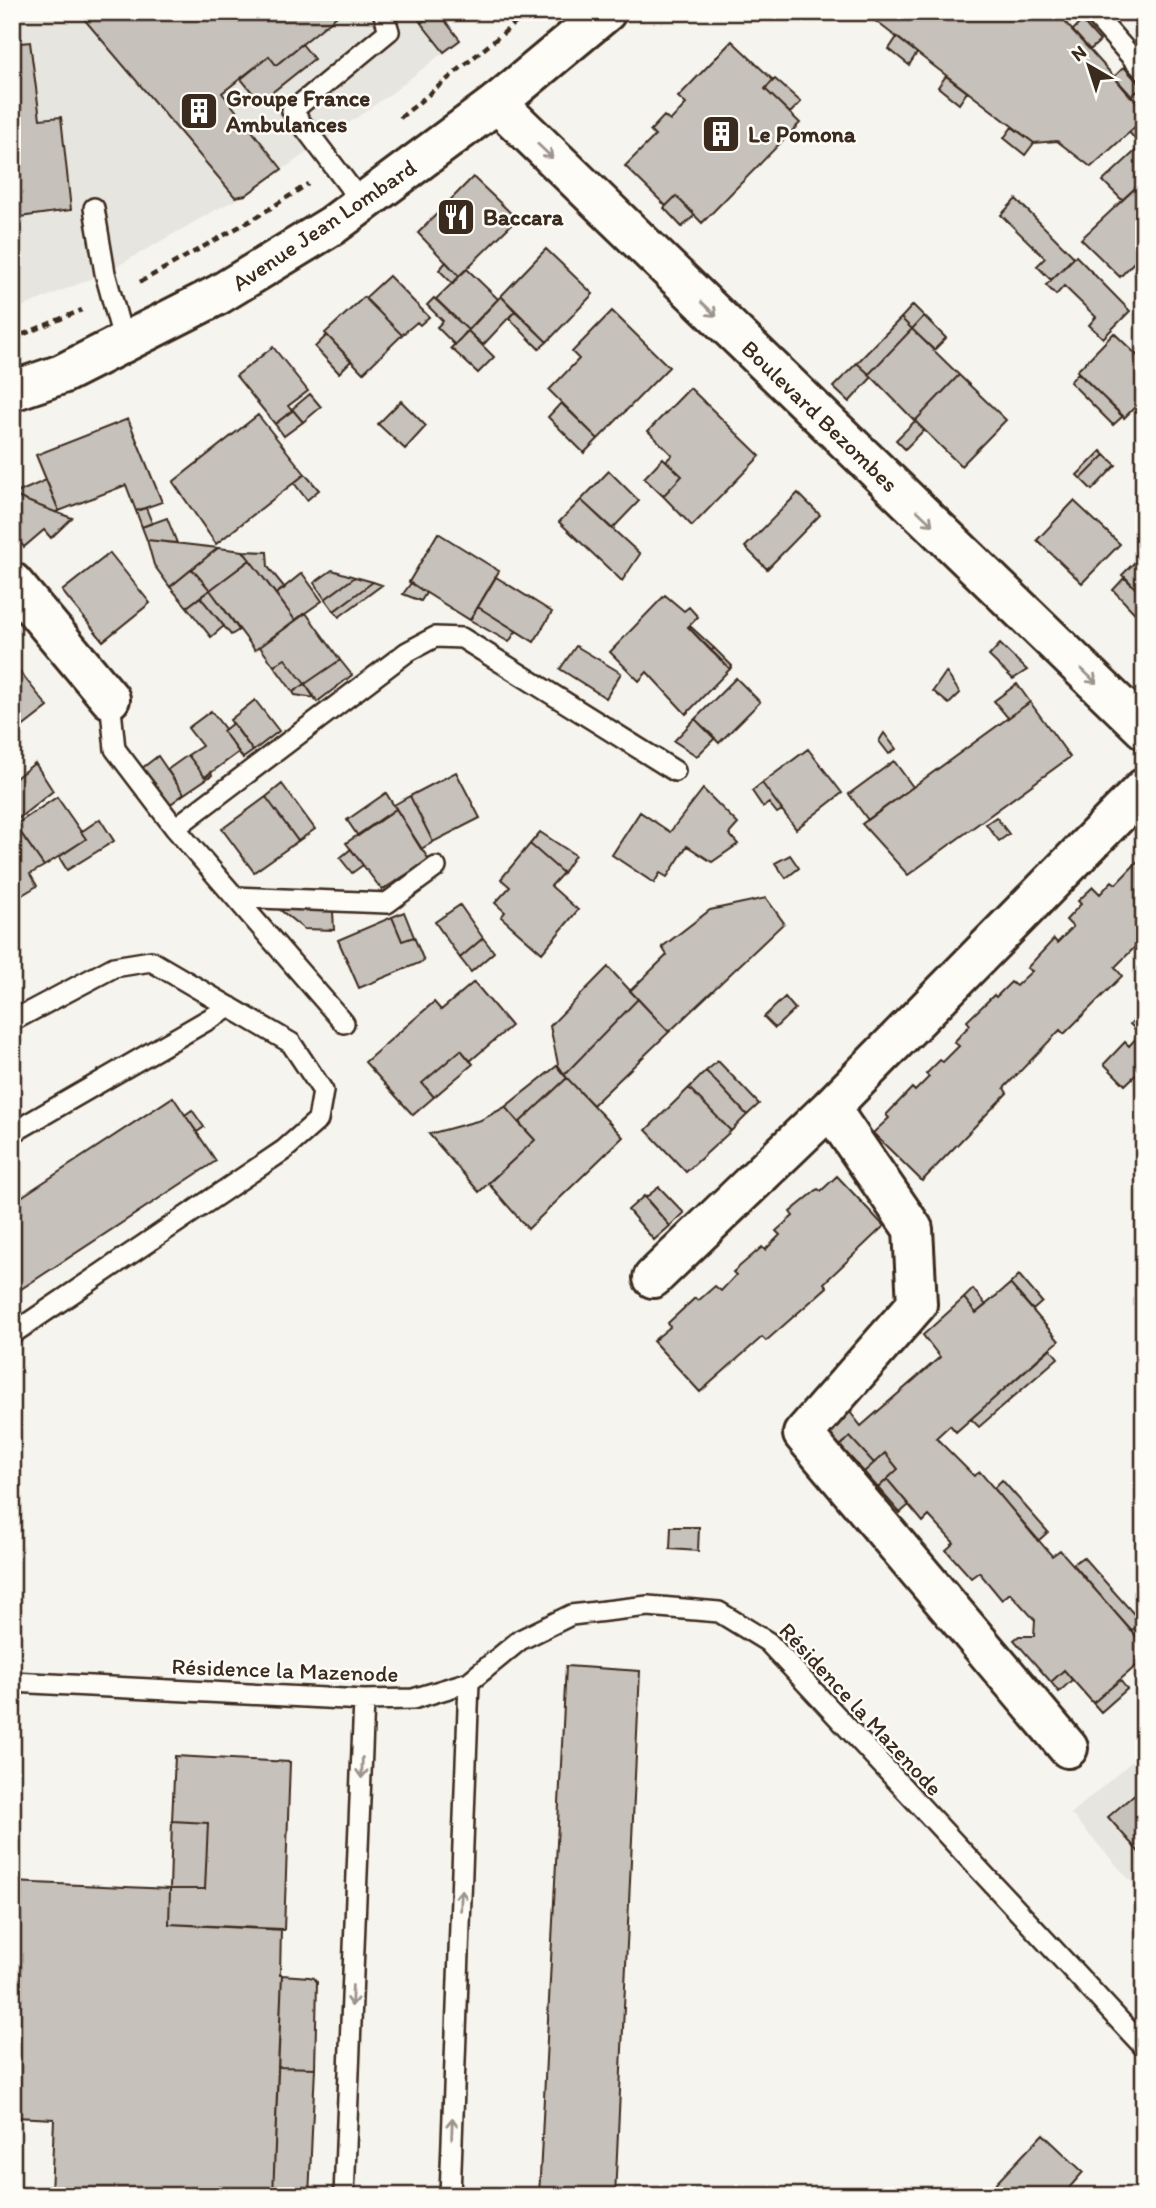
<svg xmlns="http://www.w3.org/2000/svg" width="1156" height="2208" font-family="Itim,sans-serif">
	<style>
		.built { fill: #e7e5df }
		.building { fill: #c7c1bb; stroke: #3b2a1e; stroke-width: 2 }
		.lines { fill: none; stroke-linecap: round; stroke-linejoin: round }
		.lane-casing { stroke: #3b2a1e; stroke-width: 24 }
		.street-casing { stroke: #3b2a1e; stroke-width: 44 }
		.secondary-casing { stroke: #3b2a1e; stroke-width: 44 }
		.path { stroke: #3b2a1e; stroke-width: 4.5; stroke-dasharray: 7 5; stroke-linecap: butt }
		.lane { stroke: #fdfcf7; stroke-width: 19 }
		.street { stroke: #fdfcf7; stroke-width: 38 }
		.secondary { stroke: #fdfcf7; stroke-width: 38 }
		.oneway { stroke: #9c938a }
		.labels { text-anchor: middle; stroke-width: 5; stroke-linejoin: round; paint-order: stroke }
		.poi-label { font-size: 23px; font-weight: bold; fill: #3b2a1e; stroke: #fdfcf7; text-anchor: start }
		.street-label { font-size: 23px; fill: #3b2a1e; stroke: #fdfcf7 }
	</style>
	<rect width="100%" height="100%" fill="#f5f4ee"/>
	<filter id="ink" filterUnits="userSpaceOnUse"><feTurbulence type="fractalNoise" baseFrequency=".0143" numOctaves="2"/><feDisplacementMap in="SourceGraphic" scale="14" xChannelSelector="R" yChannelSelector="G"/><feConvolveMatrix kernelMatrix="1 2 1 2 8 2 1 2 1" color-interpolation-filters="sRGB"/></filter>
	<g filter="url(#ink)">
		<path class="built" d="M 12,12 L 412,12 L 444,52 L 389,95 L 246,195 L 217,209 L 105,273 L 12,311 Z
			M 1144,1751 L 1144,1896 L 1071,1814 Z"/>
		<path class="building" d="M 78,12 L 342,12 L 276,65 L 269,56 L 222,93 L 282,169 L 246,195 L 235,197 Z
			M 423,12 L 434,12 L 421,23 L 417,17 Z
			M 434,12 L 438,12 L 460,40 L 444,52 L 421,23 Z
			M 889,12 L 1056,12 L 1144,110 L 1144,119 L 1091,167 L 1057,141 L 1034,143 L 874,20 Z
			M 1082,21 L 1100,41 L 1090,50 L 1072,31 Z
			M 897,37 L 917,53 L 909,65 L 889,49 Z
			M 732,41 L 773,80 L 765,89 L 800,123 L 702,223 L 676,196 L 666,206 L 625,166 L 655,136 L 650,131 L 664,116 L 670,121 L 686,104 L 678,97 Z
			M 30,42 L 40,119 L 61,117 L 71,210 L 12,218 L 12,44 Z
			M 302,44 L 314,59 L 260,102 L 241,79 L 269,56 L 276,65 Z
			M 1124,67 L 1142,87 L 1131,97 L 1114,77 Z
			M 946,76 L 967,92 L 959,104 L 938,87 Z
			M 775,79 L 801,102 L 790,113 L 765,89 Z
			M 1144,119 L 1144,142 L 1140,145 L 1129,132 Z
			M 1012,127 L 1034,143 L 1025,155 L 1004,138 Z
			M 1144,143 L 1144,180 L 1122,200 L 1103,181 Z
			M 473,177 L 517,219 L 459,276 L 418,233 Z
			M 1144,180 L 1144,271 L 1135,261 L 1120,277 L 1081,239 Z
			M 676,196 L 695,215 L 682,227 L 664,208 Z
			M 1016,199 L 1074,257 L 1051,280 L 1037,266 L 1045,258 L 1001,215 Z
			M 546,249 L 593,294 L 547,342 L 501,296 Z
			M 1076,256 L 1130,311 L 1103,338 L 1089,325 L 1096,317 L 1064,286 L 1056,295 L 1046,285 Z
			M 446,262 L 459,276 L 453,284 L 439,270 Z
			M 467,269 L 498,299 L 468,330 L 436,299 Z
			M 389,276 L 429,317 L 420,325 L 417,322 L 402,335 L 365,298 Z
			M 501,296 L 515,311 L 483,345 L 468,331 Z
			M 364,297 L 402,335 L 363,373 L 325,333 Z
			M 434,298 L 468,330 L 455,345 L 437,327 L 443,321 L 427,305 Z
			M 913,305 L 924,316 L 912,329 L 901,318 Z
			M 515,311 L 547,342 L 539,349 L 509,318 Z
			M 612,311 L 669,367 L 598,439 L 549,390 L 579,359 L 572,352 Z
			M 924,316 L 946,338 L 934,350 L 912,329 Z
			M 901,318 L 912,329 L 869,374 L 857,363 Z
			M 912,329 L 959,375 L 915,421 L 869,374 Z
			M 468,331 L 494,357 L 478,373 L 451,348 Z
			M 1114,333 L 1144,362 L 1144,398 L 1124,418 L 1077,371 Z
			M 327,335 L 351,361 L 339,373 L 315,347 Z
			M 273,347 L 308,391 L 288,406 L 292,411 L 275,424 L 236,376 Z
			M 857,363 L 872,377 L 849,402 L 833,387 Z
			M 1078,373 L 1123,416 L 1113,425 L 1070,382 Z
			M 959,375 L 1006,420 L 961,466 L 915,421 Z
			M 690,388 L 760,456 L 692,526 L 663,496 L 682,476 L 666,461 L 672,455 L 648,431 Z
			M 310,394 L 321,407 L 303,422 L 292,409 Z
			M 401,401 L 426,426 L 405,449 L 378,424 Z
			M 561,403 L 598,439 L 584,453 L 548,417 Z
			M 293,410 L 303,422 L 284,436 L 275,424 Z
			M 258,415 L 305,474 L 216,544 L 173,482 Z
			M 128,419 L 162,502 L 136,511 L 126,485 L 59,511 L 36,455 Z
			M 915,421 L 924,430 L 905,449 L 896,440 Z
			M 1101,451 L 1105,455 L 1081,479 L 1077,475 Z
			M 1105,455 L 1116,465 L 1092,490 L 1081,479 Z
			M 663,458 L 682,476 L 663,496 L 644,478 Z
			M 609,471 L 639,501 L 612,529 L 581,500 Z
			M 305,474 L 319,490 L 307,500 L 294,483 Z
			M 46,480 L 59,511 L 55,512 L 12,495 Z
			M 798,493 L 820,515 L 767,569 L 745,547 Z
			M 12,495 L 55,512 L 72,518 L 51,538 L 44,530 L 24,547 L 12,532 Z
			M 581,500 L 640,554 L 622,581 L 559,522 Z
			M 1074,501 L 1120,544 L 1082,583 L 1037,540 Z
			M 146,508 L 152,523 L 142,527 L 136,511 Z
			M 167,518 L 177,543 L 147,540 L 142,527 Z
			M 438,533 L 499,571 L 470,620 L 409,582 Z
			M 147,540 L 183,544 L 218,548 L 170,587 L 154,565 Z
			M 218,548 L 243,551 L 250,560 L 210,590 L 192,569 Z
			M 243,551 L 267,552 L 268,567 L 285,588 L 276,594 Z
			M 110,553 L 150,603 L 103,641 L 62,591 Z
			M 1144,553 L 1144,593 L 1142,595 L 1122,575 Z
			M 250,560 L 295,620 L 255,650 L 210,590 Z
			M 192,569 L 210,590 L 187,607 L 170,587 Z
			M 332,570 L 355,577 L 325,599 L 314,583 Z
			M 302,573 L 322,601 L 295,620 L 276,594 Z
			M 355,577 L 373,582 L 334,611 L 325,599 Z
			M 496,577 L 552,612 L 534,642 L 478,607 Z
			M 1125,577 L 1142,595 L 1144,593 L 1144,623 L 1113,590 Z
			M 373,582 L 382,585 L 339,617 L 334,611 Z
			M 411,583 L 426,593 L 421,601 L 403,594 Z
			M 210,590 L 239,630 L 231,635 L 200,597 Z
			M 665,595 L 684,611 L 689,607 L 698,617 L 688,627 L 730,669 L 686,714 L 647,672 L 639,681 L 610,652 Z
			M 200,597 L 224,626 L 211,637 L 187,607 Z
			M 478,607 L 516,631 L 509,642 L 470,620 Z
			M 306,613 L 340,660 L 305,684 L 285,659 L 274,666 L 260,647 Z
			M 690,626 L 714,648 L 711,651 L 688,627 Z
			M 1000,644 L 1027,670 L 1013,679 L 989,656 Z
			M 576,646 L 621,673 L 606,698 L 560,669 Z
			M 714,648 L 732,666 L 730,669 L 711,651 Z
			M 285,659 L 305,684 L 293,692 L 274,666 Z
			M 340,660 L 352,675 L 317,702 L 305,684 Z
			M 12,662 L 48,707 L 12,735 Z
			M 946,672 L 960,693 L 949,704 L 933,691 Z
			M 736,678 L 760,702 L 719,743 L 695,719 Z
			M 305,684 L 315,698 L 295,695 L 293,692 Z
			M 1017,684 L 1030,702 L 1008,718 L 994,701 Z
			M 255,700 L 279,731 L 253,751 L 230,720 Z
			M 1030,702 L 1070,757 L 908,875 L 862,824 Z
			M 211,711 L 225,729 L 223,731 L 239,752 L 205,777 L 188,755 L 202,746 L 188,728 Z
			M 695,719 L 715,738 L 697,756 L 674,741 Z
			M 233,723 L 253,751 L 243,758 L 223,731 Z
			M 884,733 L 896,749 L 889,754 L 879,741 Z
			M 808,749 L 842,793 L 796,829 L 762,783 Z
			M 188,755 L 205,777 L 211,772 L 212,775 L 184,794 L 167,770 Z
			M 158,756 L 184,794 L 168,806 L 141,769 Z
			M 894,761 L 913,787 L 868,820 L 849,794 Z
			M 35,763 L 53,791 L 14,822 L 12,781 Z
			M 456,772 L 480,818 L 433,842 L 410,796 Z
			M 762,783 L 782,810 L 777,813 L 769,803 L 763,807 L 752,791 Z
			M 282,784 L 315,829 L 298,841 L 266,797 Z
			M 703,789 L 738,824 L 729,834 L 738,844 L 712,862 L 687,846 L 667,877 L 660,873 L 654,883 L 612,855 L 640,812 L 670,832 Z
			M 386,793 L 396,809 L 358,836 L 347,820 Z
			M 410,796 L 433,842 L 421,849 L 394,805 Z
			M 57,797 L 86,839 L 44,866 L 15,825 Z
			M 266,797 L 298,841 L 254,872 L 222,829 Z
			M 396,809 L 429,860 L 382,890 L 346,843 Z
			M 996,817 L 1009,834 L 999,841 L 986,824 Z
			M 100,819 L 114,841 L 67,870 L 59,857 L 86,839 L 81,832 Z
			M 12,820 L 44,866 L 30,874 L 37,886 L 12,901 Z
			M 540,832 L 575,855 L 563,873 L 530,844 Z
			M 530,844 L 563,873 L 551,886 L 578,910 L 542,953 L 501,917 L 505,912 L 495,903 L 510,887 L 501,879 Z
			M 351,849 L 363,865 L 352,873 L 340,858 Z
			M 790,855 L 799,868 L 786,878 L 775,863 Z
			M 1144,855 L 1144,938 L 1115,967 L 1122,976 L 1064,1034 L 1060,1030 L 1004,1088 L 1007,1093 L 922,1181 L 873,1133 L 889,1118 L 886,1115 L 912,1088 L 915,1091 L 929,1077 L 926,1074 L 940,1060 L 943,1062 L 959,1046 L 954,1042 L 970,1025 L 967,1021 L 994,995 L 996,997 L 1011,982 L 1016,986 L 1032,971 L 1027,968 L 1054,939 L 1057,943 L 1073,927 L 1066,920 L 1081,904 L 1078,901 L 1093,887 L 1100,894 L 1112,881 L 1116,884 Z
			M 766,898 L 784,923 L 669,1032 L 630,991 L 667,955 L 662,947 L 710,910 Z
			M 460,905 L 483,938 L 460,958 L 435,922 Z
			M 279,909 L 333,911 L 334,930 L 304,929 Z
			M 404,912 L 414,937 L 402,941 L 392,917 Z
			M 392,917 L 402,941 L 414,937 L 424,961 L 359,988 L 338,940 Z
			M 483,938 L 494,952 L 471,972 L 460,958 Z
			M 608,967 L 638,999 L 564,1075 L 559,1069 L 550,1026 Z
			M 474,982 L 511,1026 L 470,1061 L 461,1050 L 422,1083 L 434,1097 L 413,1115 L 365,1062 L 434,1002 L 441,1010 Z
			M 785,997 L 795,1009 L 775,1028 L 764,1017 Z
			M 638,999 L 669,1032 L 593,1105 L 564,1075 Z
			M 1144,1010 L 1144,1067 L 1125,1085 L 1104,1064 L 1125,1042 L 1129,1046 L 1140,1034 L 1130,1024 Z
			M 461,1050 L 473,1064 L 434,1097 L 422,1083 Z
			M 718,1061 L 759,1104 L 747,1115 L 706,1071 Z
			M 558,1065 L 567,1078 L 519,1123 L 505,1107 Z
			M 706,1071 L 747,1115 L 731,1131 L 689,1088 Z
			M 567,1078 L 623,1137 L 528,1229 L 488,1183 L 535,1140 L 519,1123 Z
			M 689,1088 L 731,1131 L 686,1172 L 646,1130 Z
			M 173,1097 L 216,1161 L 12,1295 L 12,1203 Z
			M 505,1107 L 535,1140 L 479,1192 L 429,1134 L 481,1120 Z
			M 192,1110 L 204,1127 L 197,1132 L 185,1115 Z
			M 837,1176 L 884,1226 L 824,1283 L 827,1287 L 766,1341 L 762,1337 L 700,1392 L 653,1341 L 670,1327 L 668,1323 L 695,1298 L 698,1301 L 715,1286 L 721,1291 L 736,1275 L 733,1272 L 762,1247 L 765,1250 L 780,1235 L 776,1231 L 793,1216 L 790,1212 L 818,1189 L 821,1191 Z
			M 659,1187 L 684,1213 L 670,1226 L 645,1198 Z
			M 644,1196 L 670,1226 L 654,1240 L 628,1210 Z
			M 1019,1275 L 1042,1302 L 1033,1310 L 1010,1284 Z
			M 1010,1284 L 1059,1341 L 956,1432 L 950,1425 L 936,1438 L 974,1476 L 980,1472 L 1052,1556 L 1060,1550 L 1144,1645 L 1144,1659 L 1093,1703 L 1064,1670 L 1051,1682 L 1014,1640 L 1019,1636 L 1034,1636 L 1035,1620 L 1010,1593 L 1002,1600 L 979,1572 L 971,1578 L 946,1550 L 954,1543 L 929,1516 L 923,1522 L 887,1479 L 898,1469 L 885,1453 L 874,1463 L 850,1437 L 840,1446 L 828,1432 L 850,1412 L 861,1426 L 940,1357 L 923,1335 L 964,1298 L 976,1313 Z
			M 973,1289 L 986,1305 L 976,1313 L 964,1298 Z
			M 1050,1348 L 1058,1358 L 979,1427 L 971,1419 Z
			M 850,1437 L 874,1463 L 864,1472 L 840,1446 Z
			M 885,1453 L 898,1469 L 878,1488 L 864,1472 Z
			M 887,1479 L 909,1505 L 900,1513 L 878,1488 Z
			M 1002,1480 L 1048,1532 L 1038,1541 L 994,1488 Z
			M 671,1527 L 699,1527 L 698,1551 L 670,1549 Z
			M 1083,1557 L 1142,1623 L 1131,1631 L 1073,1564 Z
			M 566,1666 L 640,1671 L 615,2196 L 539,2196 Z
			M 1064,1670 L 1072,1680 L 1059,1692 L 1051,1682 Z
			M 1120,1680 L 1127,1689 L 1101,1712 L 1093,1703 Z
			M 175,1756 L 290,1762 L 284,1930 L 169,1924 L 170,1889 L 205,1889 L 208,1823 L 172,1821 Z
			M 1144,1786 L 1144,1858 L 1108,1817 Z
			M 172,1821 L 208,1823 L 205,1889 L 170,1889 Z
			M 12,1882 L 170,1889 L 169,1924 L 281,1929 L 280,1975 L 282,1975 L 273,2196 L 51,2196 L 54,2119 L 15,2117 L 16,2077 L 12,2076 Z
			M 282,1975 L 309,1977 L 314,1978 L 317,1982 L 315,2068 L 278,2067 Z
			M 278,2067 L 315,2068 L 309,2196 L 273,2196 Z
			M 1043,2134 L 1083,2172 L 1062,2196 L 984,2196 Z"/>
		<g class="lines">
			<g class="lane-casing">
				<path id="lane" d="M 1092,12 L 1144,71
					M 362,203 L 292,111 L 389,31 L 383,12
					M 94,208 L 105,273 L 124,342
					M 110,699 L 115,749 L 175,828 L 344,1023
					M 175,828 L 407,652 L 435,637 L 462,638 L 675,771
					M 235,897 L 387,903 L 436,867
					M 12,1021 L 114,967 L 151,961 L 291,1043 L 323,1091 L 318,1120 L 284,1150 L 12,1334
					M 12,1133 L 230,1007
					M 12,1682 L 364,1700 L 413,1699 L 469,1682 L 520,1640 L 571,1615 L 648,1606 L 719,1612 L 768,1642 L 1144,2047
					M 344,2196 L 364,1700
					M 450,2196 L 469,1682"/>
			</g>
			<g class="street-casing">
				<path id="street" d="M 497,103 L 1144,729
					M 12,582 L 110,699
					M 653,1278 L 830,1108
					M 1068,1748 L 803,1434 L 917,1304 L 913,1229 L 830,1108 L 1144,788"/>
			</g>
			<g class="secondary-casing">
				<path id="secondary" d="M 12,391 L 62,374 L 218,295 L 333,225 L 497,103 L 606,12"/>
			</g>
			<path class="path" d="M 400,118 L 529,12
				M 140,282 L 255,218 L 308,184
				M 12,339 L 82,310"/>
			<use href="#lane" class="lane"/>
			<use href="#street" class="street"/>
			<use href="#secondary" class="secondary"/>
		</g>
		<defs><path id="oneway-shaft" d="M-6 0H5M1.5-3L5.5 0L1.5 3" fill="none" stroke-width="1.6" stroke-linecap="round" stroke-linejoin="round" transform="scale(1.75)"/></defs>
		<g class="oneway">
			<use href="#oneway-shaft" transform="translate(545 151) rotate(44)"/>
			<use href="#oneway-shaft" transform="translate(709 309) rotate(44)"/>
			<use href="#oneway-shaft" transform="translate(925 518) rotate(44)"/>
			<use href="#oneway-shaft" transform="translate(1089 676) rotate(44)"/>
			<use href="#oneway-shaft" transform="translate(362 1768) rotate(92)"/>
			<use href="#oneway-shaft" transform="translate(461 1900) rotate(-88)"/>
			<use href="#oneway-shaft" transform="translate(352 1996) rotate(92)"/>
			<use href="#oneway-shaft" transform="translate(452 2128) rotate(-88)"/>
		</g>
	</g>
	<defs>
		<g id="building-square" transform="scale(2.0125)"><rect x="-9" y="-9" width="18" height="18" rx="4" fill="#3b2a1e" stroke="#fdfcf7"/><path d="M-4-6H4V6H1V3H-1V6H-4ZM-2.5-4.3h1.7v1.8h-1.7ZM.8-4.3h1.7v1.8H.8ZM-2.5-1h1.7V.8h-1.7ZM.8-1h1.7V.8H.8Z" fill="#fff"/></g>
		<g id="restaurant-square" transform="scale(2.0125)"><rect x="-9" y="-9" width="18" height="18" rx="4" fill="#3b2a1e" stroke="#fdfcf7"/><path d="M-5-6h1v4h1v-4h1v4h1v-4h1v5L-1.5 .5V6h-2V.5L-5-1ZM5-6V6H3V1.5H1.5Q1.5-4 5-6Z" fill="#fff"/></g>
	</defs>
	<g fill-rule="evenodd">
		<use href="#building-square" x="199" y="111"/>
		<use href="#building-square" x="721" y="134"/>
		<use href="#restaurant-square" x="456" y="217"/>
	</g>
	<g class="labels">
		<g class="poi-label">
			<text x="226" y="106">Groupe France<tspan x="226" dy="26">Ambulances</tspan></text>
			<text x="748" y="142">Le Pomona</text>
			<text x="483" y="225">Baccara</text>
		</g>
		<g class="street-label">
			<text transform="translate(324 225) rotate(-34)" y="8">Avenue Jean Lombard</text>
			<text transform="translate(820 416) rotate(44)" y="8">Boulevard Bezombes</text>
			<text transform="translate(285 1670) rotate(2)" y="8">Résidence la Mazenode</text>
			<text transform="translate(861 1709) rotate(47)" y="8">Résidence la Mazenode</text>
		</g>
	</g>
	<rect width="1156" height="2208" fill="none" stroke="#fdfcf7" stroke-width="42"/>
	<rect x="21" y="21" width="1114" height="2166" fill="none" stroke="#3b2a1e" stroke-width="2.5" filter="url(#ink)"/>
	<g transform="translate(1089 66) rotate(321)" stroke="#fdfcf7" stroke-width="5" paint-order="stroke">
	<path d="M0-5L12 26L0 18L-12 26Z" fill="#3b2a1e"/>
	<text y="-10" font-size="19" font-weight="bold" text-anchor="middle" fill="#3b2a1e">N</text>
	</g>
</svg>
